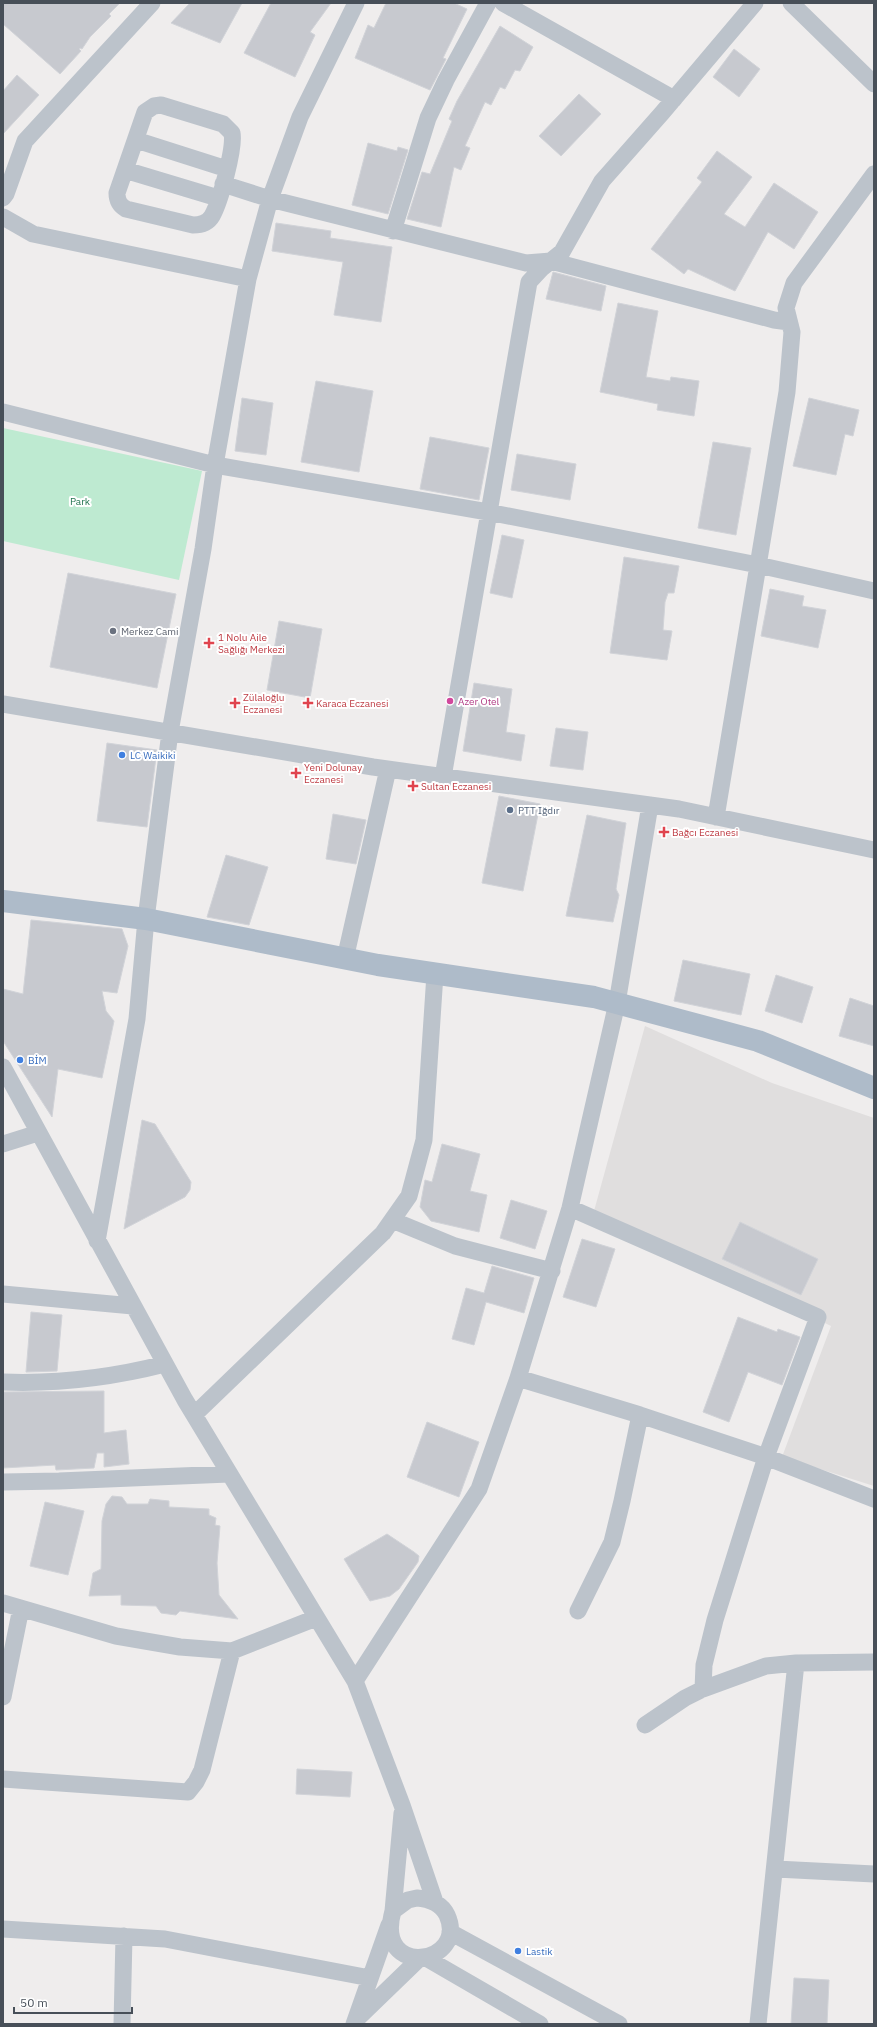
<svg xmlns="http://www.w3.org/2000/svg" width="877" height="2027" font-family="'IBM Plex Sans',sans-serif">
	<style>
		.education { fill: #e0dede }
		.green { fill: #beead1 }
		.building { fill: #c7c9cf; stroke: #d1d3d8 }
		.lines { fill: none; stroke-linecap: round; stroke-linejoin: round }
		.minor { stroke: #bcc3cb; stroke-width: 17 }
		.major { stroke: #aebbc9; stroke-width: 22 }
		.worship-dot { fill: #6b7280; stroke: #fff; stroke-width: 1.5 }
		.health-dot { fill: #e0444e; stroke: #fff; stroke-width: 1.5 }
		.hotel-dot { fill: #d1479c; stroke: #fff; stroke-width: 1.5 }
		.shop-dot { fill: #3f7fe0; stroke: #fff; stroke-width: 1.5 }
		.service-dot { fill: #5c6f8a; stroke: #fff; stroke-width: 1.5 }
		.labels { text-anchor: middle; stroke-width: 4; stroke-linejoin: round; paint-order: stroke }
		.park-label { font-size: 10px; fill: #1f724d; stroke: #fff }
		.worship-label { font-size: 10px; fill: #5b616d; stroke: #fff; text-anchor: start }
		.health-label { font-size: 10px; fill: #be3a42; stroke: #fff; text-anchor: start }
		.hotel-label { font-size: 10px; fill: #b23c85; stroke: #fff; text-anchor: start }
		.shop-label { font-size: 10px; fill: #366cbe; stroke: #fff; text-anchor: start }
		.service-label { font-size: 10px; fill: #4e5e75; stroke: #fff; text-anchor: start }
	</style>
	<rect width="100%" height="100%" fill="#efeded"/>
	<path class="education" d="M 645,1026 L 772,1083 L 874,1118 L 874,1486 L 782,1457 L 831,1326 L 594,1211 Z"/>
	<path class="green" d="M 3,428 L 202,471 L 179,580 L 3,541 Z"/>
	<path class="building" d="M 3,3 L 120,3 L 109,14 L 111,16 L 90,37 L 82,49 L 80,48 L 79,49 L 81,51 L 60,74 L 3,24 Z
		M 190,3 L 242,3 L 220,43 L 171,23 Z
		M 271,3 L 331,3 L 310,32 L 315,35 L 295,77 L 244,53 Z
		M 386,3 L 454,3 L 467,9 L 443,58 L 446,59 L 430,90 L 355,58 L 368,25 L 374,28 Z
		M 500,26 L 533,47 L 520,71 L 515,70 L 505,89 L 500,87 L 491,105 L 485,102 L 465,146 L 470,148 L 461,170 L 454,167 L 441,227 L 407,219 L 422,172 L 430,174 L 452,121 L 449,119 L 457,101 Z
		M 734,49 L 760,69 L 739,97 L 713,77 Z
		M 17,75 L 39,95 L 3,134 L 3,91 Z
		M 579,94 L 601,114 L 561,156 L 539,136 Z
		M 368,143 L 397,151 L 398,147 L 408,150 L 388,214 L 352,205 Z
		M 717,151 L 752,177 L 724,214 L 745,227 L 774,183 L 818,212 L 794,249 L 768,232 L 735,291 L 688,269 L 684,274 L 651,249 L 702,182 L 697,178 Z
		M 276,223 L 331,231 L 330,238 L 392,247 L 381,322 L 334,315 L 343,262 L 272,251 Z
		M 553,272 L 606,286 L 601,311 L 546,299 Z
		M 618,303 L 658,311 L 646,377 L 670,381 L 671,377 L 699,381 L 694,416 L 657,410 L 658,404 L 600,392 Z
		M 316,381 L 373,391 L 359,472 L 301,462 Z
		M 242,398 L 273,403 L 266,455 L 235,451 Z
		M 809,398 L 859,410 L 853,436 L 845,434 L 836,475 L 793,466 Z
		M 430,437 L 489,448 L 479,500 L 420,489 Z
		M 713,442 L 751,448 L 736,535 L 698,528 Z
		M 517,454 L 576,464 L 570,500 L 511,490 Z
		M 502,535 L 524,540 L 512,598 L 490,593 Z
		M 624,557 L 679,566 L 674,593 L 668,593 L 665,602 L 663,630 L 672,631 L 667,660 L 610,653 Z
		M 68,573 L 176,594 L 157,688 L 50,667 Z
		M 770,589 L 804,596 L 802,606 L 826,610 L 818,648 L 761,636 Z
		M 279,621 L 322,629 L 310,698 L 267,690 Z
		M 474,683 L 512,689 L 506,732 L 525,735 L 521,761 L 463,751 Z
		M 556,728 L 588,732 L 583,770 L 550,766 Z
		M 107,743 L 157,750 L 147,827 L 97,821 Z
		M 499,796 L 540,804 L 523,891 L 482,883 Z
		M 333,814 L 366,820 L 356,864 L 326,859 Z
		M 587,815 L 626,823 L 616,889 L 619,895 L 613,922 L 566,916 Z
		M 226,855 L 268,867 L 249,925 L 207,917 Z
		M 31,920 L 122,929 L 128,946 L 117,993 L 102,991 L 106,1011 L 114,1021 L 102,1078 L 58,1069 L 52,1117 L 3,1041 L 3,989 L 23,994 Z
		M 683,960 L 750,974 L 741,1015 L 674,1001 Z
		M 776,975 L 813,987 L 802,1023 L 765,1011 Z
		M 850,998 L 874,1006 L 874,1046 L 839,1036 Z
		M 142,1120 L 155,1124 L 191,1182 L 190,1190 L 185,1197 L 124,1229 Z
		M 442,1144 L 480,1154 L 470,1191 L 487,1195 L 479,1232 L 431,1221 L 420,1207 L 425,1180 L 432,1182 Z
		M 511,1200 L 547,1211 L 535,1249 L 500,1238 Z
		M 740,1222 L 818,1259 L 801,1295 L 722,1259 Z
		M 582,1239 L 615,1249 L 596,1307 L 563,1297 Z
		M 492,1266 L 534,1278 L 524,1313 L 486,1302 L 474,1345 L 452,1339 L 466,1288 L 484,1293 Z
		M 31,1312 L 62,1315 L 57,1371 L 26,1372 Z
		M 738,1317 L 777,1332 L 778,1329 L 800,1337 L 782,1385 L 748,1372 L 729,1422 L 703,1412 Z
		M 104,1391 L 104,1433 L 126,1430 L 129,1464 L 104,1467 L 104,1453 L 97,1453 L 94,1468 L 56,1470 L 55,1465 L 3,1468 L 3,1392 Z
		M 427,1422 L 479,1442 L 459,1497 L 407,1477 Z
		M 112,1496 L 122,1497 L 127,1504 L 148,1504 L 150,1499 L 169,1501 L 169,1507 L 209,1509 L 209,1515 L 216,1518 L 215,1525 L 220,1526 L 217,1563 L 219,1595 L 238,1619 L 180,1611 L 176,1615 L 161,1613 L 156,1606 L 121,1605 L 121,1595 L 89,1596 L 93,1573 L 101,1569 L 102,1521 L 106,1504 Z
		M 45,1502 L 84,1511 L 68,1575 L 30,1566 Z
		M 387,1534 L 414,1552 L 419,1556 L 418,1562 L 399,1589 L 390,1596 L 370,1601 L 344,1559 Z
		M 297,1769 L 352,1772 L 350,1797 L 296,1794 Z
		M 794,1978 L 829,1980 L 827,2024 L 791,2024 Z"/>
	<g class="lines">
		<path class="minor" d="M 503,3 L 674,99
			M 791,3 L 874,84
			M 161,105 L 223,124 L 232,133 C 235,148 220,202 212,216 C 208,223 201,225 193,225 L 126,209 C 119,205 117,200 117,193 L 145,112 L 154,106 Z
			M 136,140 L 227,169
			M 125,170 L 218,198
			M 223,184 L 270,199 L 526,263 L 551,261 L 774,320 L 789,322
			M 3,198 L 6,194 L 25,141 L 152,3
			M 3,217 L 33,234 L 248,279
			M 393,231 L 428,118 L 446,80 L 488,3
			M 3,412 L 215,465 L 488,512 L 758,565 L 874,591
			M 3,704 L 373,767 L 679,809 L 874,850
			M 443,777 L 529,282 L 542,268 L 562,252 L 602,181 L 662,113 L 755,3
			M 716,817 L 787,392 L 792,332 L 786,308 L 794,283 L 874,174
			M 345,959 L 388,769
			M 3,1067 L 185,1400 L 355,1681 L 402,1805 L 435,1902
			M 3,1144 L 38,1133
			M 570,1208 L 818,1317 L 766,1457 L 715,1620 L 704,1665 L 703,1689
			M 392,1220 L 455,1246 L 552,1271
			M 97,1241 L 137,1019 L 146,919 L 170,732 L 203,549 L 215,465 L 248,279 L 270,199 L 300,117 L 356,3
			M 3,1294 L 133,1306
			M 518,1378 L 640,1415 L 766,1457 L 874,1499
			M 3,1382 C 56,1384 114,1377 165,1364
			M 194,1415 L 383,1233 L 409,1196 L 424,1140 L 435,974
			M 3,1482 L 59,1481 L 229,1474
			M 3,1603 L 116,1636 L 180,1647 L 232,1651 L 316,1618
			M 578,1611 L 612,1542 L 622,1501 L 640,1415
			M 355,1681 L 479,1489 L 518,1378 L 570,1208 L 617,1003 L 650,805
			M 3,1697 L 21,1608
			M 645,1725 L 685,1698 L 703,1689 L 766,1666 L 796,1663 L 874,1662
			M 3,1779 L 188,1792 L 196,1782 L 202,1770 L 232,1651
			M 776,1869 L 874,1874
			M 417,1898 C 429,1899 441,1903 447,1915 C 469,1964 374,1980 393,1911 L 408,1900 Z
			M 393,1911 L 402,1813
			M 3,1929 L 165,1939 L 370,1978
			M 450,1932 L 619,2024
			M 426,1958 L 540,2024
			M 359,2017 L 419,1959
			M 122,2024 L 124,1936
			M 354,2024 L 389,1925
			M 758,2024 L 796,1663"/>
		<path class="major" d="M 3,901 L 146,919 L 378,965 L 594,997 L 758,1041 L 874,1088"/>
	</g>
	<circle class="worship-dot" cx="113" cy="631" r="4"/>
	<g class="health-dot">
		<path d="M207 637h4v4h4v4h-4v4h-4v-4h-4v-4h4z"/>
		<path d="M233 697h4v4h4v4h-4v4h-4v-4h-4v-4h4z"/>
		<path d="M306 697h4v4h4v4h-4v4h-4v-4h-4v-4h4z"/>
		<path d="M294 767h4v4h4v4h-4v4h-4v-4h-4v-4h4z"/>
		<path d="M411 780h4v4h4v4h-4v4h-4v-4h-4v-4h4z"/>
		<path d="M662 826h4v4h4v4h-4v4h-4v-4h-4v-4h4z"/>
	</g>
	<circle class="hotel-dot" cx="450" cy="701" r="4"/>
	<g class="shop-dot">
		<circle cx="122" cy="755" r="4"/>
		<circle cx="20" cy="1060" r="4"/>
		<circle cx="518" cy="1951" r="4"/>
	</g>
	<circle class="service-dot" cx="510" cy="810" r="4"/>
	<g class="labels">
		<g class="park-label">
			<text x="80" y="505">Park</text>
		</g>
		<g class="worship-label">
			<text x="121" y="635">Merkez Cami</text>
		</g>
		<g class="health-label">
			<text x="218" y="641">1 Nolu Aile<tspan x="218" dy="12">Sağlığı Merkezi</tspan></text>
			<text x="243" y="701">Zülaloğlu<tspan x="243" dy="12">Eczanesi</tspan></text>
			<text x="316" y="707">Karaca Eczanesi</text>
			<text x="304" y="771">Yeni Dolunay<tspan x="304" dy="12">Eczanesi</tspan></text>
			<text x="421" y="790">Sultan Eczanesi</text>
			<text x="672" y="836">Bağcı Eczanesi</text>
		</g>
		<g class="hotel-label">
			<text x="458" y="705">Azer Otel</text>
		</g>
		<g class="shop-label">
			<text x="130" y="759">LC Waikiki</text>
			<text x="28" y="1064">BİM</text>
			<text x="526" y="1955">Lastik</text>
		</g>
		<g class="service-label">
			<text x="518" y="814">PTT Iğdır</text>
		</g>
	</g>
	<rect width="877" height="2027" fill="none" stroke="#474f58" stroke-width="8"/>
	<path d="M14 2007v6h118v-6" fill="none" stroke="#474f58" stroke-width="2"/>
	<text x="20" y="2007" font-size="12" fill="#474f58" stroke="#ffffff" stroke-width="3" paint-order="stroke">50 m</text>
</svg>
